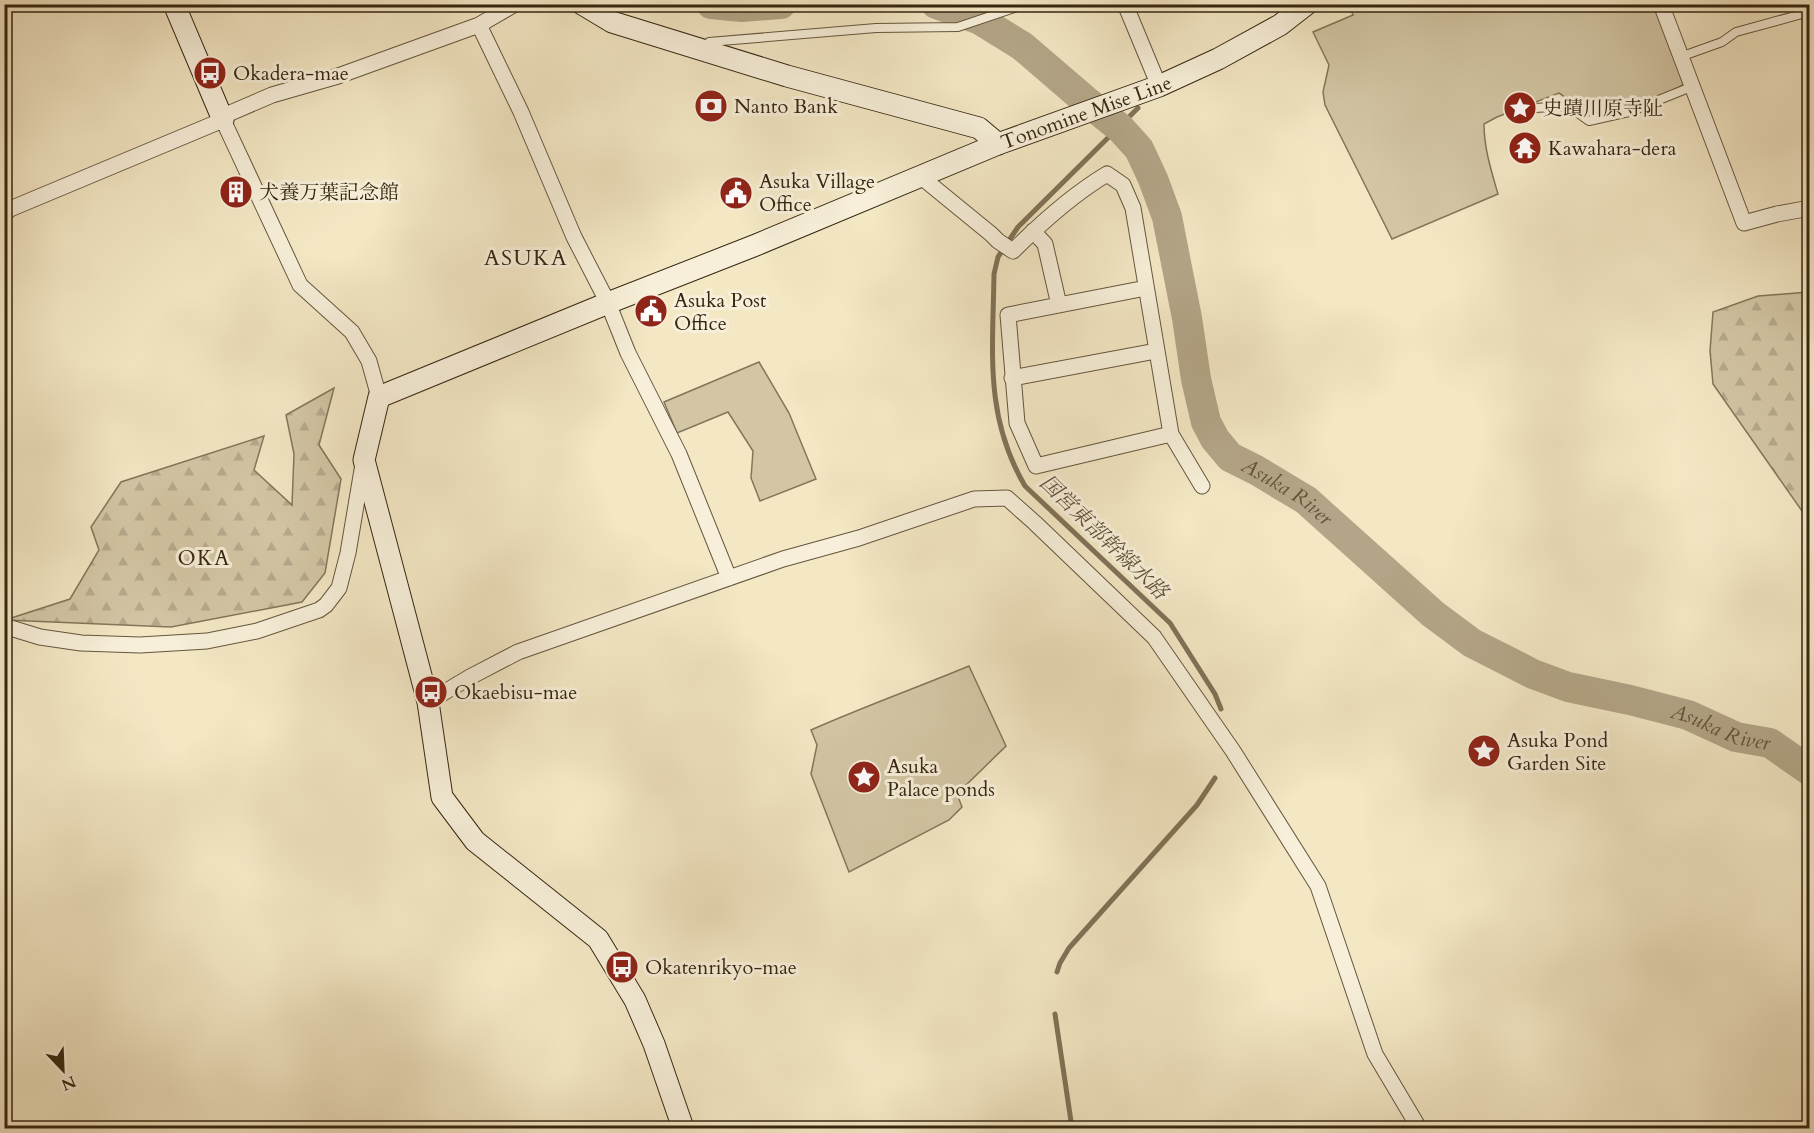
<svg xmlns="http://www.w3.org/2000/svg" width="1814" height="1133" font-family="Cardo,'Noto Serif JP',serif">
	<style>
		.grass { fill: #d3c6a5; stroke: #84765a; stroke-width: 1.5 }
		.forest { fill: url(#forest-firs); stroke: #84765a; stroke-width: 1.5 }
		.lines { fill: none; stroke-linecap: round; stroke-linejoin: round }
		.stream { stroke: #817257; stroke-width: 5 }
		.river { stroke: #b3a587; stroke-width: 30 }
		.lane-casing { stroke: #65563d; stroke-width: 10 }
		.street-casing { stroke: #65563d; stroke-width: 17 }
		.secondary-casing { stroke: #362610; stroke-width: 23 }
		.lane { stroke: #f7efd9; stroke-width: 8 }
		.street { stroke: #f7efd9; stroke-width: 15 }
		.secondary { stroke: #f7efd9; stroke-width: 21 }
		.labels { text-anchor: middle; stroke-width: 6; stroke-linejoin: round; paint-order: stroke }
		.poi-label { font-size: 20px; fill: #362610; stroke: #f7efd9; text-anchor: start }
		.street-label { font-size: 20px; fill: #362610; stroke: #f7efd9 }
		.water-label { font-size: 21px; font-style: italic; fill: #62523a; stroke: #f7efd9 }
		.neighbourhood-label { font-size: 21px; letter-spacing: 1.5px; fill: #362610; stroke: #f7efd9 }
		.quarter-label { font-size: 22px; letter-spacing: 1.5px; fill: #362610; stroke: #f7efd9 }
	</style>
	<defs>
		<pattern id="forest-firs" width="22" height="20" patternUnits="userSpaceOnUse" patternTransform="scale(1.5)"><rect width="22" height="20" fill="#d3c6a5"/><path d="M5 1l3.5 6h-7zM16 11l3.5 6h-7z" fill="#b6aa8d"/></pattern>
	</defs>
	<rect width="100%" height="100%" fill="#f3e7c4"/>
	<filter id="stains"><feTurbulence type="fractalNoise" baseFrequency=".00333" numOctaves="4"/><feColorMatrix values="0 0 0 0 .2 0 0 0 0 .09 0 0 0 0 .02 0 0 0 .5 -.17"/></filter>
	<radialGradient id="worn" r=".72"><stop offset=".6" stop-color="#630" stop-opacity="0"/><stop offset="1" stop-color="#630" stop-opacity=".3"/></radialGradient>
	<path class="grass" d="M 1357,5 L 1655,5 L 1685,83 C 1674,92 1603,120 1590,115 C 1583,113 1567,98 1559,93 L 1497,117 L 1484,124 C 1484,148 1491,170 1498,194 L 1392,239 L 1325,105 L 1323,92 L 1329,65 L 1313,32 L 1353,15 L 1350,7 Z
		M 759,362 L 789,413 L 816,479 L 760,501 L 751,478 L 753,451 L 728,412 L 677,433 L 664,402 Z
		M 969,666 L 1006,746 L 957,794 L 962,807 L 949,820 L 849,872 L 811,774 L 817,745 L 811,730 C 863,707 916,688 969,666 Z"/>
	<path class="forest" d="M 1809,292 L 1810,292 L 1809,521 L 1713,384 L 1710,351 L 1713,312 L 1758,296 Z
		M 334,388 L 319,445 L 341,479 L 325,573 L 302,602 L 171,627 L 5,620 L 70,599 L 99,550 L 91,527 L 121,482 L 264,436 L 254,470 L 292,505 L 294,454 L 286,415 Z"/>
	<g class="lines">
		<path class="stream" d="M 1138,108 L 1018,227 L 998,257 L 994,274 C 993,351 984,416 1025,486 L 1170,623 L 1215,694 L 1221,709
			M 1057,972 L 1060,963 L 1069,948 L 1197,805 L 1215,778
			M 1055,1014 L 1072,1128"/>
		<g class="river">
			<path d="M 711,4 L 742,7 L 781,4"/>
			<path id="s1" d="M 936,4 L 980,20 L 1022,46 L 1085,100 L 1120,128 L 1139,149 L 1153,179 L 1167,217 L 1187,318 L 1196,379 L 1206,422 L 1215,439 L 1230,457 L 1256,470 L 1306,500 L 1433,614 L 1472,643 L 1533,674 L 1568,687 L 1630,700 L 1688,715 L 1736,737 L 1770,743 L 1810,771"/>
		</g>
		<g class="lane-casing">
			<path id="lane" d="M 705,47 L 709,42 L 876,28 L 958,27 L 1026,4
				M 1680,57 L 1722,42 L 1736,32 L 1802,14 L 1800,4
				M 1535,108 L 1568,106 L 1589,121 L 1629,112 L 1691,87
				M 4,198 L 10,209"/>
		</g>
		<g class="street-casing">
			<path id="street" d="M 1125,4 L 1159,86
				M 1661,4 L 1744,223 L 1777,214 L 1810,208
				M 479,25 L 521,112 L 574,237 L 608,303 L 628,353 L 679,454 L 729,578
				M 221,117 L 272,95 L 338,76 L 479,25 L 515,4
				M 920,176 L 991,234 L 998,241 L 1013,251 C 1041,223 1072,195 1107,174 L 1123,185 L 1133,208 L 1171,434 L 1202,486
				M 4,214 L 10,209 L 223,120 L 300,285 L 352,332 L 369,361 L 379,397
				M 1033,231 L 1045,244 L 1059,305
				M 1146,288 L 1008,315 L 1017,423 L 1036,466 L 1171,434
				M 1012,378 L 1156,351
				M 4,626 L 40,637 L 81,643 L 140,645 L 207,641 L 257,631 L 319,610 L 326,605 L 339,588 L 348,553 L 363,464
				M 428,702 L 470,677 L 518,652 L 783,559 L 859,538 L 974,499 L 1007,498 L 1035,523 L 1154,637 L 1233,751 L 1318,886 L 1375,1054 L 1419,1128"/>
		</g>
		<g class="secondary-casing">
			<g id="secondary">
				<path d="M 174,4 L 223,120"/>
				<path d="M 582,4 L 612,22 L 787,76 L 979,128 L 998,144"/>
				<path id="s2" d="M 683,1128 L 654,1044 L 635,1000 L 598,939 L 475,841 L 442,797 L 428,702 L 364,460 L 379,397 L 608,303 L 756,245 L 998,144 L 1159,86 L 1218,59 L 1280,25 L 1307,4"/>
			</g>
		</g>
		<use href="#lane" class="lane"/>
		<use href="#street" class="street"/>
		<use href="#secondary" class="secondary"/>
	</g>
	<defs>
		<g id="bus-disc" transform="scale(1.725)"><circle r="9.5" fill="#8f2418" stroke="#f7efd9"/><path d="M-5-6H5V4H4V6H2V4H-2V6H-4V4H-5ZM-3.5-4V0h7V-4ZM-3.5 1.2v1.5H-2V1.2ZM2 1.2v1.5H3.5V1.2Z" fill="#fff"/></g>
		<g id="bank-disc" transform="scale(1.725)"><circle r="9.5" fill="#8f2418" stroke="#f7efd9"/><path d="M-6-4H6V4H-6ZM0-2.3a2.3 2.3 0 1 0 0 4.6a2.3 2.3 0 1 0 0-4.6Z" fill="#fff"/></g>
		<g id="sight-disc" transform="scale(1.725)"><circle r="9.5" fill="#8f2418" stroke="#f7efd9"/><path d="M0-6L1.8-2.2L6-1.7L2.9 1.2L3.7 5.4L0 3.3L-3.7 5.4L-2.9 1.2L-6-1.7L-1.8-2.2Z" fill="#fff"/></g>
		<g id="temple-disc" transform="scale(1.725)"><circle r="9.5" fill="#8f2418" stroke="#f7efd9"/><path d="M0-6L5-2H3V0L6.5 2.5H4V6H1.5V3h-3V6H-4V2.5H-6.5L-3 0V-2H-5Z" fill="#fff"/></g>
		<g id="building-disc" transform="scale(1.725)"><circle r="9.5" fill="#8f2418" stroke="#f7efd9"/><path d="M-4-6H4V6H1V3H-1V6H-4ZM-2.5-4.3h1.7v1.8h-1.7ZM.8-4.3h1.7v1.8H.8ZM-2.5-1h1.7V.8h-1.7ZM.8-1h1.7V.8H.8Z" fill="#fff"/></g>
		<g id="civic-disc" transform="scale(1.725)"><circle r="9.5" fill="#8f2418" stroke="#f7efd9"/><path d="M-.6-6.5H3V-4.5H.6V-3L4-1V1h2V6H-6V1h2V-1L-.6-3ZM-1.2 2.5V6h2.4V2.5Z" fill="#fff"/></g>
	</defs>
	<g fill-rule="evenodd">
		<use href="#bus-disc" x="210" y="73"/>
		<use href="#bank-disc" x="711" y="106"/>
		<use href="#sight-disc" x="1520" y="108"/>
		<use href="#temple-disc" x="1525" y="148"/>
		<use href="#building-disc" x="236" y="192"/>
		<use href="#civic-disc" x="736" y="193"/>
		<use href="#civic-disc" x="651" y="311"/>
		<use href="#bus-disc" x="431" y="692"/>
		<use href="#sight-disc" x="1484" y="751"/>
		<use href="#sight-disc" x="864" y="777"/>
		<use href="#bus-disc" x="622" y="967"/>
	</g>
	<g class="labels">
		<g class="poi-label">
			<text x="233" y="80">Okadera-mae</text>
			<text x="734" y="113">Nanto Bank</text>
			<text x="1543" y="115">史蹟川原寺阯</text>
			<text x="1548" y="155">Kawahara-dera</text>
			<text x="759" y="188">Asuka Village<tspan x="759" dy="23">Office</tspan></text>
			<text x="259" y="199">犬養万葉記念館</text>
			<text x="674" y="307">Asuka Post<tspan x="674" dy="23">Office</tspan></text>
			<text x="454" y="699">Okaebisu-mae</text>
			<text x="1507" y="747">Asuka Pond<tspan x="1507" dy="23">Garden Site</tspan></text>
			<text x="887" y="773">Asuka<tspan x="887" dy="23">Palace ponds</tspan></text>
			<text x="645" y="974">Okatenrikyo-mae</text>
		</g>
		<g class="street-label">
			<text dy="7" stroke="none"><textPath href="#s2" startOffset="1594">Tonomine Mise Line</textPath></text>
		</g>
		<g class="water-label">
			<text dy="7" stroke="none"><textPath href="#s1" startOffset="644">Asuka River</textPath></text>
			<text transform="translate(1104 537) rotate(44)" y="7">国営東部幹線水路</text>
			<text dy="7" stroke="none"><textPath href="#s1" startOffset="1148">Asuka River</textPath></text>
		</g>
		<g class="neighbourhood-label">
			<text x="204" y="565">OKA</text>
		</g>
		<g class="quarter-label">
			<text x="526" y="265">ASUKA</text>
		</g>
	</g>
	<rect width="1814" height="1133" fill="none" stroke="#f3e7c4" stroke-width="24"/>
	<rect x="6" y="6" width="1802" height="1121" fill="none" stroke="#362610" stroke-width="3"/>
	<rect x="12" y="12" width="1790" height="1109" fill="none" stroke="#362610" stroke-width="1.5"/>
	<g transform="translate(63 1070) rotate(157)" stroke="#f7efd9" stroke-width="4.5" paint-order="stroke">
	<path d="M0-4.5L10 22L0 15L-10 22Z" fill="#362610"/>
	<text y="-9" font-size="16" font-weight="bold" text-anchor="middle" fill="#362610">N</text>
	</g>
	<rect width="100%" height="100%" filter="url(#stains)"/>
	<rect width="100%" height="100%" fill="url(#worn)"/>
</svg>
